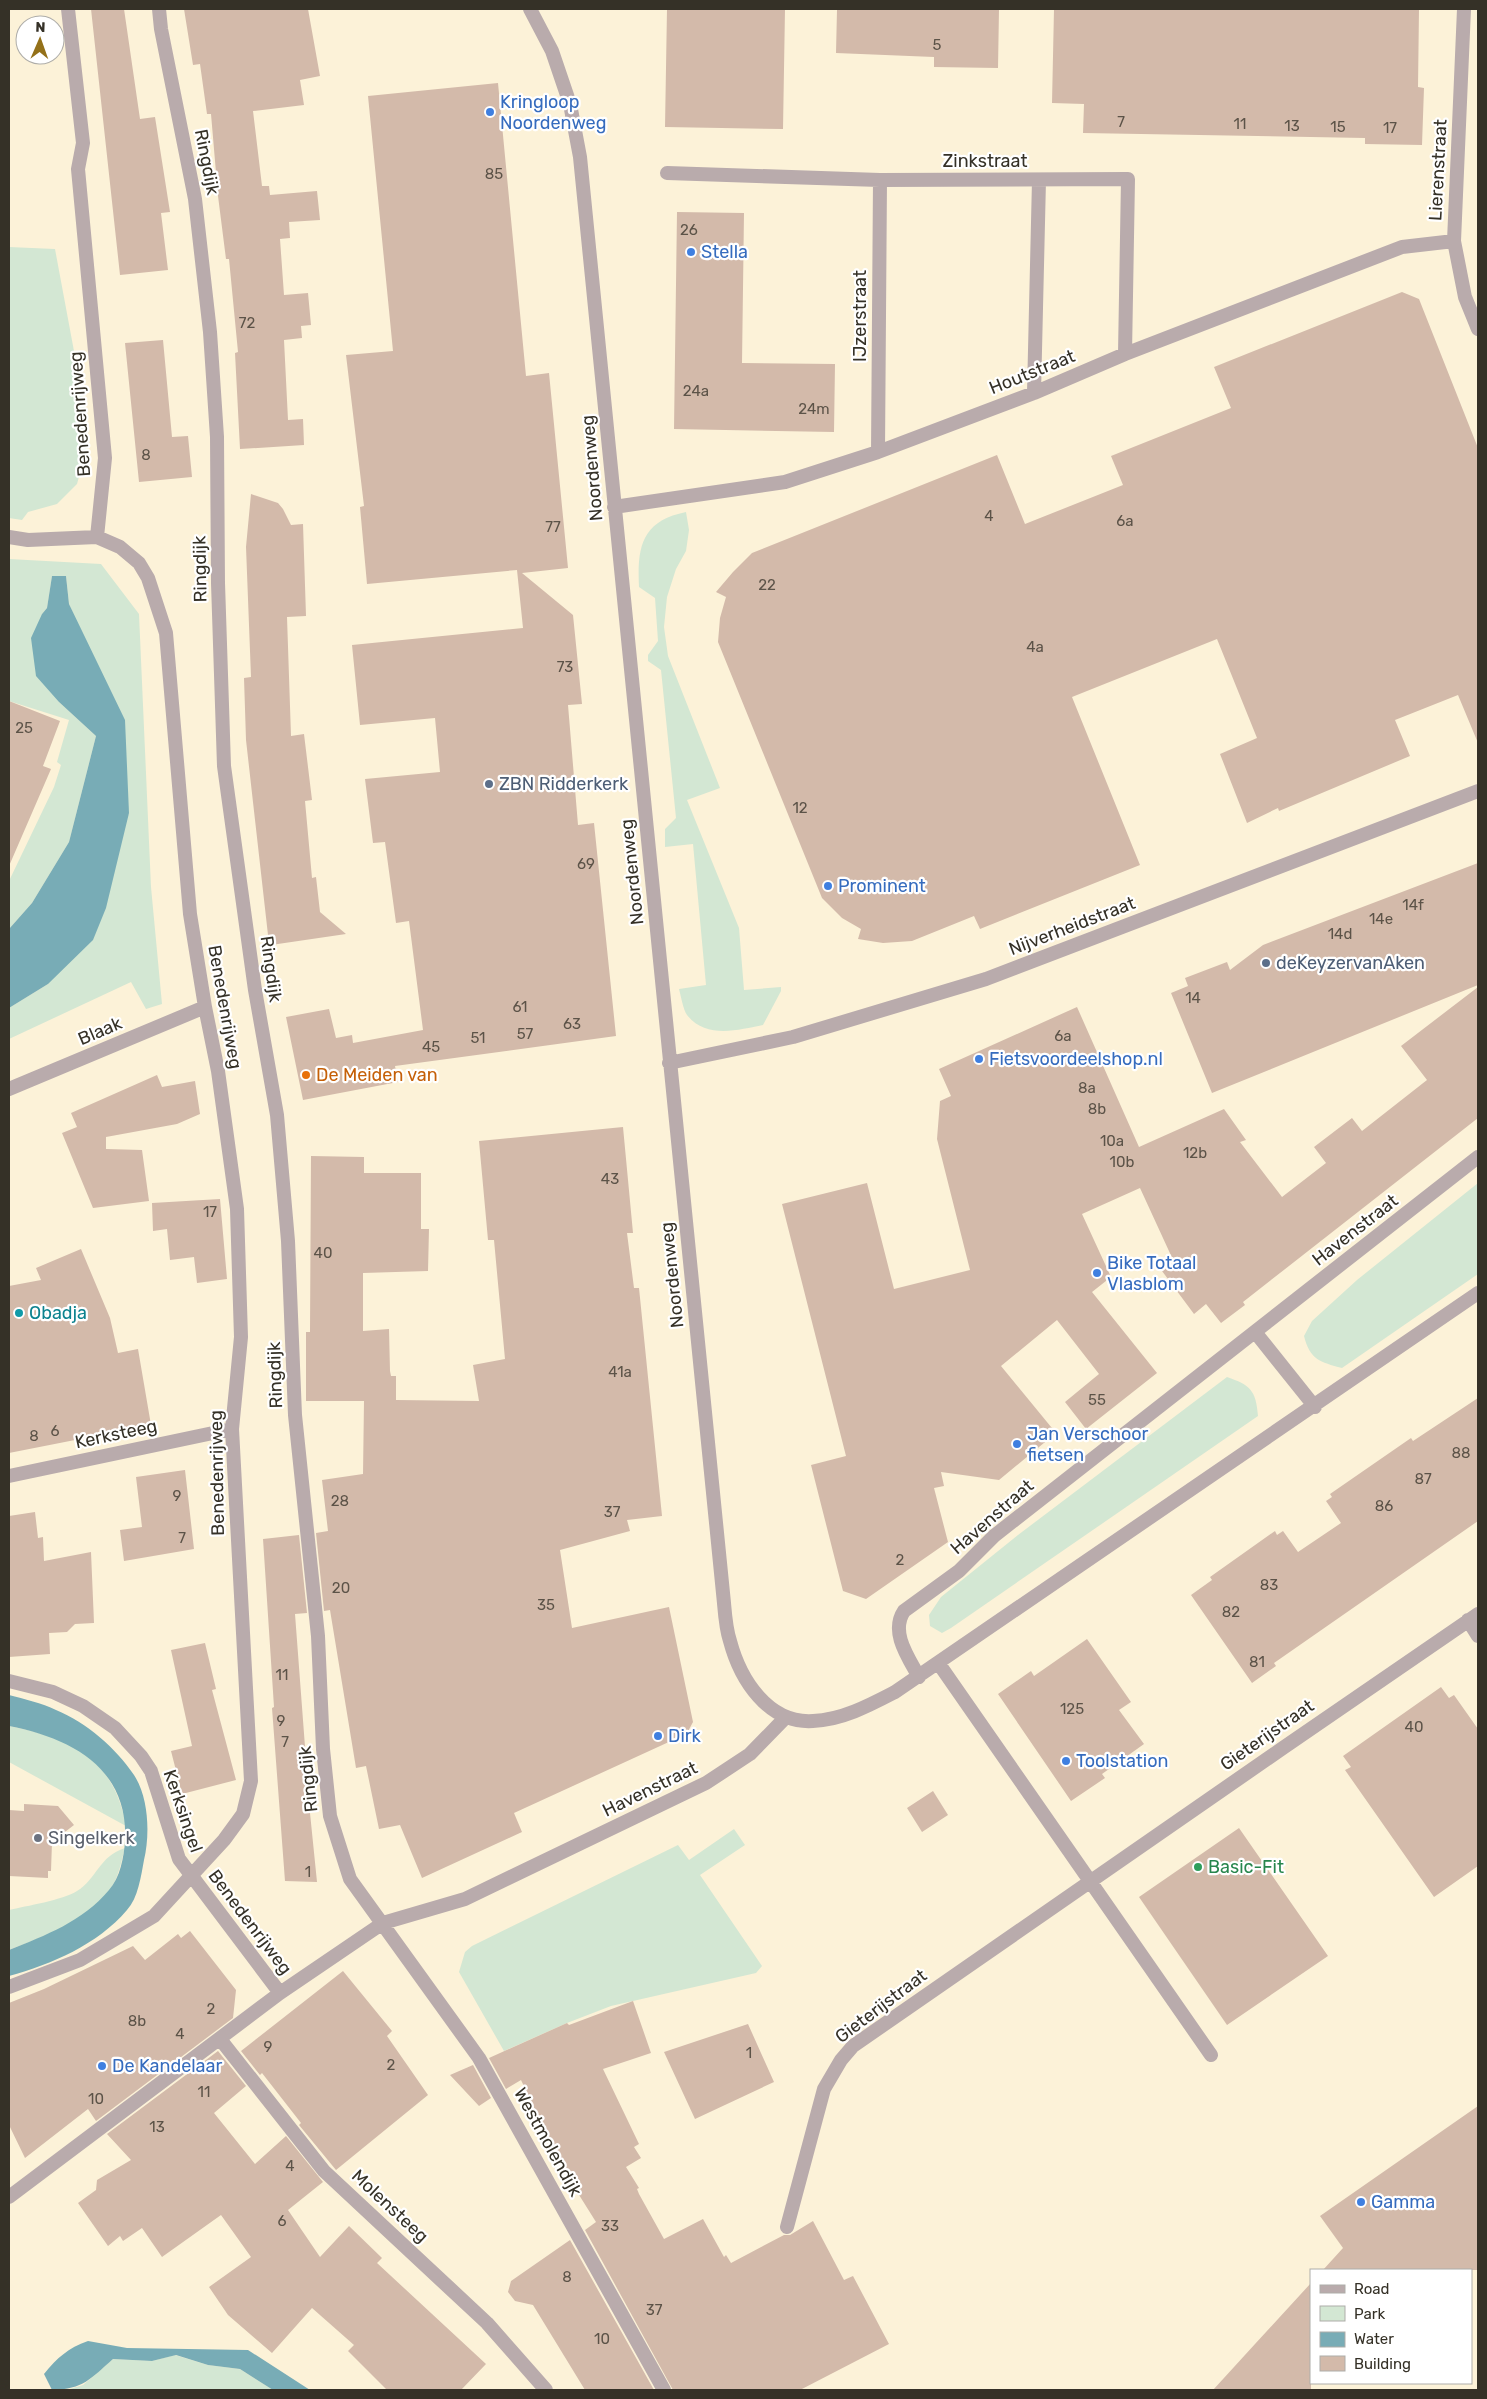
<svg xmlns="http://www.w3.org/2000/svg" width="1487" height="2399" font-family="Rubik,sans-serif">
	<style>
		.green { fill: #d3e7d3 }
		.water { fill: #78acb6 }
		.building { fill: #d3baaa }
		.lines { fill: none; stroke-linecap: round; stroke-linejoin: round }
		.minor { stroke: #b9abac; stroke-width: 14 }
		.shop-dot { fill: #3f7fe0; stroke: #fff; stroke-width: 2 }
		.service-dot { fill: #5c6f8a; stroke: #fff; stroke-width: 2 }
		.food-dot { fill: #e8710a; stroke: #fff; stroke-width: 2 }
		.culture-dot { fill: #0f9aa8; stroke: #fff; stroke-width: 2 }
		.worship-dot { fill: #6b7280; stroke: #fff; stroke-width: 2 }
		.leisure-dot { fill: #2e9e5b; stroke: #fff; stroke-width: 2 }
		.labels { text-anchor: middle; stroke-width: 4.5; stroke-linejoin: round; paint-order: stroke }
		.number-label { font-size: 15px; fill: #5c5348 }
		.shop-label { font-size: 18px; fill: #366cbe; stroke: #fff; text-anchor: start }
		.street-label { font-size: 18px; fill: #353127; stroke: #fff }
		.service-label { font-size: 18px; fill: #4e5e75; stroke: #fff; text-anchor: start }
		.food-label { font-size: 18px; fill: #c56008; stroke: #fff; text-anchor: start }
		.culture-label { font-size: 18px; fill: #0d838f; stroke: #fff; text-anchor: start }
		.worship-label { font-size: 18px; fill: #5b616d; stroke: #fff; text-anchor: start }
		.leisure-label { font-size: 18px; fill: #27864d; stroke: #fff; text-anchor: start }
	</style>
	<rect width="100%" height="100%" fill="#fcf2d8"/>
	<path class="green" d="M 9,247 L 55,249 L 87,421 L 86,451 L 77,484 L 57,504 L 28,512 L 22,520 L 9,518 Z
		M 686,512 L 689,530 L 686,551 L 676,569 L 667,597 L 664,627 L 668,656 L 720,788 L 687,800 L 739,928 L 744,990 L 781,987 L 781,991 L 763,1025 C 738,1030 706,1039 687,1015 C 683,1009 681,996 679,989 L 706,985 L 693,844 L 665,847 L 665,829 L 676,818 L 661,670 L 648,661 L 648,655 L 658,641 L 655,598 L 639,587 C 637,546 642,521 686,512 Z
		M 9,559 L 101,564 L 139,614 L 151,887 L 162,1004 L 146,1009 L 131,982 L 9,1039 L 9,1008 L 48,984 L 129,813 L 89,649 L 69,604 L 66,576 L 52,576 L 47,608 L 42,614 L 59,702 L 96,736 L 69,842 L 32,903 L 9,929 L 9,881 L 54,787 L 61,765 L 57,762 L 69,720 L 9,701 Z
		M 1478,1183 L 1478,1274 L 1342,1368 C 1320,1362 1310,1360 1304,1336 L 1312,1321 L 1357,1280 Z
		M 1227,1377 C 1250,1385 1256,1390 1258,1416 L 951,1628 L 942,1633 L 930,1626 L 929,1615 L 941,1597 L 1018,1535 Z
		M 9,1726 C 72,1738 114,1759 126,1826 L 9,1762 Z
		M 734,1829 L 745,1845 L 700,1875 L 762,1966 L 756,1973 L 611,2006 L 567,2023 L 504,2051 L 459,1972 L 465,1952 L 472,1946 L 678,1845 L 689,1860 Z
		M 125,1848 C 121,1862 119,1876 111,1888 C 89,1922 44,1936 9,1950 L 9,1910 C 26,1906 63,1900 77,1891 C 97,1879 99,1856 125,1848 Z
		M 175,2355 L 208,2365 L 240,2369 L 273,2390 L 70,2389 L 83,2385 L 113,2359 L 152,2361 Z"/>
	<path class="water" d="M 52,576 L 66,576 L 69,604 L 125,720 L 129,813 L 106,908 L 93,940 L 48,984 L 9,1008 L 9,929 L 32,903 L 69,842 L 96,736 L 59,702 L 36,676 L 31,638 L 42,614 L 47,608 Z
		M 9,1695 C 24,1699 42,1703 56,1710 C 86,1722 116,1748 134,1775 C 149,1798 150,1835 144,1860 C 141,1876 138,1898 127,1910 C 97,1945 52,1964 9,1976 L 9,1950 C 46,1935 82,1922 109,1890 C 120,1878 124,1857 125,1841 C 129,1768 71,1738 9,1726 Z
		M 88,2341 L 127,2348 L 248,2350 L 310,2390 L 273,2390 L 240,2369 L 208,2365 L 176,2355 L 152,2361 L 113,2359 C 90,2379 84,2389 52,2390 L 44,2374 C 57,2358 68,2348 88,2341 Z"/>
	<path class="building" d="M 91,9 L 124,9 L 140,119 L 155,117 L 170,212 L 161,213 L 168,270 L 120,275 Z
		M 184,9 L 308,9 L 320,76 L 300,80 L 304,105 L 253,111 L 262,186 L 269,186 L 270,195 L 317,191 L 320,220 L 289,222 L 290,238 L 280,239 L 284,295 L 308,293 L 311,325 L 301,326 L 302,338 L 284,340 L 288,420 L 303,419 L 304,445 L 240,449 L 235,353 L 238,352 L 229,259 L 226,259 L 218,196 L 211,114 L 207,114 L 200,64 L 193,65 Z
		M 667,9 L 785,9 L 783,129 L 665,127 Z
		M 999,9 L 998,68 L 934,67 L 934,57 L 836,53 L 837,10 Z
		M 1054,9 L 1419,9 L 1418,87 L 1424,88 L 1422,145 L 1365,144 L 1365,138 L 1083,133 L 1084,104 L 1052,103 Z
		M 498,83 L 526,376 L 549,373 L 568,568 L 522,573 L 573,615 L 582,704 L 568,705 L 578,825 L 594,823 L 616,1036 L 395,1066 L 398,1082 L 303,1100 L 286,1017 L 329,1009 L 336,1038 L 352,1035 L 353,1043 L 423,1030 L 409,921 L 396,923 L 385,842 L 373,843 L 365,779 L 440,772 L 435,718 L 360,725 L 352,645 L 523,628 L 517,570 L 367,584 L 360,507 L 364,506 L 346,355 L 393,351 L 368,96 Z
		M 677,212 L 744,213 L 742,363 L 835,364 L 834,432 L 674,429 Z
		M 1402,292 L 1419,299 L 1478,448 L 1478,743 L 1458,695 L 1395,720 L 1410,756 L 1279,811 L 1278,808 L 1247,823 L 1220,754 L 1257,738 L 1217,639 L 1072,697 L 1140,865 L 980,929 L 974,916 L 912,941 L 883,943 L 858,939 L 861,929 L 842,918 L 822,898 L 718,642 L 720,618 L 726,597 L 716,592 L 733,572 L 752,553 L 997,455 L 1025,524 L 1123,485 L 1111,456 L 1231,408 L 1214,367 Z
		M 163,340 L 172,437 L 188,436 L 192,477 L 139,482 L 125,343 Z
		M 251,494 L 278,503 L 283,509 L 291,525 L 303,524 L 306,616 L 287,617 L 291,736 L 304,734 L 312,800 L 305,801 L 312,878 L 316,877 L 320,912 L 346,934 L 271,945 L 268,935 L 246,740 L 244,678 L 251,677 L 246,547 Z
		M 9,701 L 60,721 L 43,766 L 51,769 L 9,866 Z
		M 1478,863 L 1478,985 L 1212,1093 L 1171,993 L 1188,986 L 1185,978 L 1227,962 L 1230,970 L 1263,945 Z
		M 1478,987 L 1478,1118 L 1243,1302 L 1245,1305 L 1221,1323 L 1206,1304 L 1194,1314 L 1162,1271 L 1174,1262 L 1140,1188 L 1082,1214 L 1111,1277 L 1092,1292 L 1157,1373 L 1086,1429 L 1065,1402 L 1099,1374 L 1057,1320 L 1001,1366 L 1056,1433 L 999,1480 L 941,1472 L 944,1486 L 934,1488 L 948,1542 L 866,1599 L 843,1591 L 811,1465 L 846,1456 L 782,1204 L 867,1183 L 894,1289 L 970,1270 L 937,1139 L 940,1101 L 951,1096 L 939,1069 L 1077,1007 L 1139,1147 L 1224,1109 L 1246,1140 L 1240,1142 L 1282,1197 L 1326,1163 L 1314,1147 L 1352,1118 L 1362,1131 L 1427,1080 L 1401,1046 Z
		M 157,1075 L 162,1087 L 195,1081 L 200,1114 L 177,1124 L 106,1137 L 106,1149 L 142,1150 L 149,1201 L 93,1208 L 62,1133 L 77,1127 L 71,1113 Z
		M 623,1127 L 633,1233 L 627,1233 L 634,1288 L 639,1288 L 662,1516 L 627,1520 L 630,1531 L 560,1550 L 572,1628 L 669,1607 L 693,1722 L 685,1737 L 671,1741 L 514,1813 L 522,1832 L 422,1878 L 400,1825 L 379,1829 L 366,1766 L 356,1768 L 330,1610 L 324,1611 L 316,1533 L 328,1531 L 322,1480 L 363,1474 L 364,1401 L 306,1401 L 306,1332 L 310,1332 L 311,1156 L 364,1157 L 364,1173 L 421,1173 L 421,1229 L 429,1229 L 428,1271 L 363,1273 L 363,1331 L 389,1329 L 390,1371 L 391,1376 L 396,1376 L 396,1400 L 479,1401 L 473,1365 L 505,1359 L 494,1240 L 488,1240 L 479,1141 Z
		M 220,1199 L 227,1279 L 197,1283 L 194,1257 L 170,1260 L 167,1229 L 153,1231 L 152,1203 Z
		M 81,1249 L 110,1318 L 118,1353 L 138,1349 L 151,1425 L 9,1453 L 9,1286 L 41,1280 L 36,1268 Z
		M 1478,1398 L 1478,1521 L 1274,1663 L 1276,1666 L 1252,1683 L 1191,1595 L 1212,1580 L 1210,1577 L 1275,1531 L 1277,1535 L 1283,1531 L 1298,1552 L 1341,1523 L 1326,1501 L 1332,1497 L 1330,1494 L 1411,1438 L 1413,1441 Z
		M 185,1470 L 194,1549 L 124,1561 L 120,1530 L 142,1527 L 136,1477 Z
		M 35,1512 L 38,1538 L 43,1537 L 44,1561 L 91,1552 L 94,1623 L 75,1624 L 67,1632 L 49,1633 L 50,1654 L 9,1657 L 9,1516 Z
		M 299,1535 L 307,1613 L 295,1614 L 310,1813 L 317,1882 L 285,1881 L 272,1708 L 274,1707 L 263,1539 Z
		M 1087,1639 L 1131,1702 L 1119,1710 L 1144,1744 L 1102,1774 L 1105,1778 L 1071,1801 L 998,1694 L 1031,1671 L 1034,1676 Z
		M 205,1643 L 216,1689 L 212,1690 L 236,1780 L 182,1794 L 171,1751 L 192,1746 L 171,1650 Z
		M 1441,1687 L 1449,1698 L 1454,1695 L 1478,1729 L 1478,1866 L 1434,1897 L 1345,1770 L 1351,1767 L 1343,1756 Z
		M 933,1791 L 948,1815 L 922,1832 L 907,1808 Z
		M 24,1804 L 58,1806 L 74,1825 L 52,1842 L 51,1871 L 48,1871 L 48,1878 L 9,1876 L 9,1810 L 24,1811 Z
		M 1239,1828 L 1328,1956 L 1227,2025 L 1139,1897 Z
		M 190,1931 L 236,1990 L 233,2018 L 96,2121 L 88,2109 L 25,2158 L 9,2125 L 9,2003 L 44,1989 L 133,1946 L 145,1960 L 178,1934 L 181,1938 Z
		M 343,1971 L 392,2031 L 387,2036 L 428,2095 L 336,2170 L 299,2125 L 301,2123 L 262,2073 L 260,2075 L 241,2051 Z
		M 633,2001 L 651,2053 L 603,2069 L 639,2144 L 634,2147 L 641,2158 L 626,2167 L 639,2188 L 637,2189 L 639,2194 L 664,2239 L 703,2219 L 724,2257 L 726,2255 L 731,2263 L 784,2235 L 790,2235 L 813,2221 L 844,2280 L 853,2276 L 889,2344 L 800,2390 L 673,2390 L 585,2230 L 596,2222 L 564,2171 L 521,2080 L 506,2089 L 489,2058 L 567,2023 L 569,2025 Z
		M 748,2024 L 774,2082 L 695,2119 L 664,2052 Z
		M 218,2051 L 246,2086 L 214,2113 L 255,2164 L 286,2136 L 323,2182 L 288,2210 L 320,2257 L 349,2226 L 382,2258 L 377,2263 L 486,2364 L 461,2390 L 387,2390 L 348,2351 L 354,2345 L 312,2308 L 272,2353 L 228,2315 L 209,2287 L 251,2257 L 221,2215 L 162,2257 L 142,2228 L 123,2241 L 120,2236 L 108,2246 L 78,2203 L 96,2190 L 97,2180 L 131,2160 L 107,2134 Z
		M 473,2065 L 491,2098 L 479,2106 L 450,2075 Z
		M 1478,2106 L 1478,2270 L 1323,2270 L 1343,2248 L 1320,2216 Z
		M 570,2240 L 654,2390 L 585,2390 L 533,2305 L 515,2301 L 508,2292 L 511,2281 Z
		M 1311,2283 L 1311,2390 L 1213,2390 L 1255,2344 Z"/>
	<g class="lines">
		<path class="minor" d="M 68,9 L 83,143 L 78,169 L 105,458 L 97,537
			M 159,9 L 161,29 L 195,199 L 210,332 L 217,437 L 218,583 L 224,766 L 255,990 L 277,1115 L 288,1241 L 295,1415 L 318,1636 L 323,1749 L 330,1816 L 350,1879 L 479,2058 L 664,2390
			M 530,9 L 552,51 L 570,104 L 580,157 L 724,1603 C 725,1615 726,1629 730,1641 C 740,1679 768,1724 813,1721 C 842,1720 870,1705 895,1692 L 1478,1293
			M 1464,9 L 1454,241 L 1465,297 L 1478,329
			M 667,173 L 880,180 L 1128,179 L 1125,354
			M 1034,393 L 1039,180
			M 878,452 L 880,180
			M 614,507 L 785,482 L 878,452 L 1034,393 L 1125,354 L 1402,247 L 1454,241
			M 9,537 L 28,540 L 97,537 L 120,547 L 139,563 L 148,578 L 166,633 L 190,914 L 205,1007 L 218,1071 L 237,1209 L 241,1337 L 232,1429 L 251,1781 L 243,1814 L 224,1840 L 154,1916 L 80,1960 L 9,1987
			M 669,1063 L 793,1037 L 986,979 L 1478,791
			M 9,1089 L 205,1007
			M 1255,1332 L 1315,1407
			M 9,1476 L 232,1429
			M 1468,1620 L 1478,1636
			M 939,1664 L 1211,2055
			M 919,1677 C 908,1657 890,1632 904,1611 L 959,1571 L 994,1536 L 1478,1157
			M 9,1681 L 53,1692 L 83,1706 L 115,1728 L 141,1756 L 151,1771 L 179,1859 L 280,1993
			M 220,2039 L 324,2171 L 487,2323 L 546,2390
			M 9,2197 L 280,1993 L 383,1923 L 465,1899 L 706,1783 L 750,1754 L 786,1717
			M 787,2227 L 824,2089 L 841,2060 L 853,2046 C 1061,1901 1269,1757 1478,1614"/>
	</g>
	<g class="shop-dot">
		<circle cx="490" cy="112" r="5"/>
		<circle cx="691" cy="252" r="5"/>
		<circle cx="828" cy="886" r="5"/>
		<circle cx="979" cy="1059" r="5"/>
		<circle cx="1097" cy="1273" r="5"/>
		<circle cx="1017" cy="1444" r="5"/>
		<circle cx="658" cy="1736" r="5"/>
		<circle cx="1066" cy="1761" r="5"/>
		<circle cx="102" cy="2066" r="5"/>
		<circle cx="1361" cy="2202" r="5"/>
	</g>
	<g class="service-dot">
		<circle cx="489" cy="784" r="5"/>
		<circle cx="1266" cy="963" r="5"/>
	</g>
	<circle class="food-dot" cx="306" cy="1075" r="5"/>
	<circle class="culture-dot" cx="19" cy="1313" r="5"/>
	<circle class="worship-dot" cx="38" cy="1838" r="5"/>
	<circle class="leisure-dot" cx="1198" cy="1867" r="5"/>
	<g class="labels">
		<g class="number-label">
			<text x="937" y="50">5</text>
			<text x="1121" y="127">7</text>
			<text x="1240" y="129">11</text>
			<text x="1292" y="131">13</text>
			<text x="1338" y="132">15</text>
			<text x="1390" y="133">17</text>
			<text x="494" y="179">85</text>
			<text x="689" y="235">26</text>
			<text x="247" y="328">72</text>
			<text x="696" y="396">24a</text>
			<text x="814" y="414">24m</text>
			<text x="146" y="460">8</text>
			<text x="989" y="521">4</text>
			<text x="1125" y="526">6a</text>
			<text x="553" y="532">77</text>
			<text x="767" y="590">22</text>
			<text x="1035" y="652">4a</text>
			<text x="565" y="672">73</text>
			<text x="24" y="733">25</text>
			<text x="800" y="813">12</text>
			<text x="586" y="869">69</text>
			<text x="1413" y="910">14f</text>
			<text x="1381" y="924">14e</text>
			<text x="1340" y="939">14d</text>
			<text x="1193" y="1003">14</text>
			<text x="520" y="1012">61</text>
			<text x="572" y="1029">63</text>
			<text x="525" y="1039">57</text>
			<text x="1063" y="1041">6a</text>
			<text x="478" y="1043">51</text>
			<text x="431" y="1052">45</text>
			<text x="1087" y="1093">8a</text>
			<text x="1097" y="1114">8b</text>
			<text x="1112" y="1146">10a</text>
			<text x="1195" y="1158">12b</text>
			<text x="1122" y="1167">10b</text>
			<text x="610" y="1184">43</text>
			<text x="210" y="1217">17</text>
			<text x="323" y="1258">40</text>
			<text x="620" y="1377">41a</text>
			<text x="1097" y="1405">55</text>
			<text x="55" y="1436">6</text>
			<text x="34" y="1441">8</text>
			<text x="1461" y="1458">88</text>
			<text x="1423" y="1484">87</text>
			<text x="177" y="1501">9</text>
			<text x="340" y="1506">28</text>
			<text x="1384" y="1511">86</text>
			<text x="612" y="1517">37</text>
			<text x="182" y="1543">7</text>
			<text x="900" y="1565">2</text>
			<text x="1269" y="1590">83</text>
			<text x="341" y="1593">20</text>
			<text x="546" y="1610">35</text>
			<text x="1231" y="1617">82</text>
			<text x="1257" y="1667">81</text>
			<text x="282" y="1680">11</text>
			<text x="1072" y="1714">125</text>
			<text x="281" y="1726">9</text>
			<text x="1414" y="1732">40</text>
			<text x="285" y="1747">7</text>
			<text x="308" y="1877">1</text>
			<text x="211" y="2014">2</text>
			<text x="137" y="2026">8b</text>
			<text x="180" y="2039">4</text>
			<text x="268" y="2052">9</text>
			<text x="749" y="2058">1</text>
			<text x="391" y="2070">2</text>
			<text x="204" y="2097">11</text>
			<text x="96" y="2104">10</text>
			<text x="157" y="2132">13</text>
			<text x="290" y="2171">4</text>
			<text x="282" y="2226">6</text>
			<text x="610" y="2231">33</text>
			<text x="567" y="2282">8</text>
			<text x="654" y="2315">37</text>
			<text x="602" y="2344">10</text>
		</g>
		<g class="shop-label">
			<text x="500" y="108">Kringloop<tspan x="500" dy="21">Noordenweg</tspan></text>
			<text x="701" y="258">Stella</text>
			<text x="838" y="892">Prominent</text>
			<text x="989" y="1065">Fietsvoordeelshop.nl</text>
			<text x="1107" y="1269">Bike Totaal<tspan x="1107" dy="21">Vlasblom</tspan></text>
			<text x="1027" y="1440">Jan Verschoor<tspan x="1027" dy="21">fietsen</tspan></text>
			<text x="668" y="1742">Dirk</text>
			<text x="1076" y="1767">Toolstation</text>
			<text x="112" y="2072">De Kandelaar</text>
			<text x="1371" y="2208">Gamma</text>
		</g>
		<g class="street-label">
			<text x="985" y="167">Zinkstraat</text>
			<text transform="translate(207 162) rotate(79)" y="6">Ringdijk</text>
			<text transform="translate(1438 170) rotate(-87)" y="6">Lierenstraat</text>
			<text transform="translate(860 316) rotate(-90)" y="6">IJzerstraat</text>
			<text transform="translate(1032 372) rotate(-22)" y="6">Houtstraat</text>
			<text transform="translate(80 414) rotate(-94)" y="6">Benedenrijweg</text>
			<text transform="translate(592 468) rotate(-95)" y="6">Noordenweg</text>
			<text transform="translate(200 569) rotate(-91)" y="6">Ringdijk</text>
			<text transform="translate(632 872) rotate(-96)" y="6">Noordenweg</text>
			<text transform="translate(1072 926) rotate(-21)" y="6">Nijverheidstraat</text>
			<text transform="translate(271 969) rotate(82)" y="6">Ringdijk</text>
			<text transform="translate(225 1007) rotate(80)" y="6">Benedenrijweg</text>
			<text transform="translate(100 1031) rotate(-23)" y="6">Blaak</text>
			<text transform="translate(1355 1230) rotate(-38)" y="6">Havenstraat</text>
			<text transform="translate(672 1275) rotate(-96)" y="6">Noordenweg</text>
			<text transform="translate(275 1375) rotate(-92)" y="6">Ringdijk</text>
			<text transform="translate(116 1434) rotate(-12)" y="6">Kerksteeg</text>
			<text transform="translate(217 1473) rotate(-91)" y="6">Benedenrijweg</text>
			<text transform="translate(992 1517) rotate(-41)" y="6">Havenstraat</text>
			<text transform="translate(1267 1735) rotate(-35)" y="6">Gieterijstraat</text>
			<text transform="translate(308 1779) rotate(-96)" y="6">Ringdijk</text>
			<text transform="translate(650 1789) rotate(-26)" y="6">Havenstraat</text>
			<text transform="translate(183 1811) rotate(71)" y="6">Kerksingel</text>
			<text transform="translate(250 1922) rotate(53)" y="6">Benedenrijweg</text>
			<text transform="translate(881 2006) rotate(-37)" y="6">Gieterijstraat</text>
			<text transform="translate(548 2142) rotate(61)" y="6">Westmolendijk</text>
			<text transform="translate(390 2206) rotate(43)" y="6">Molensteeg</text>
		</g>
		<g class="service-label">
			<text x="499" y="790">ZBN Ridderkerk</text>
			<text x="1276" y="969">deKeyzervanAken</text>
		</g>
		<g class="food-label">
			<text x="316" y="1081">De Meiden van</text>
		</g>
		<g class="culture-label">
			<text x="29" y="1319">Obadja</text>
		</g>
		<g class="worship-label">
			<text x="48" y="1844">Singelkerk</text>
		</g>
		<g class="leisure-label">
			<text x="1208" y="1873">Basic-Fit</text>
		</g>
	</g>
	<rect width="1487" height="2399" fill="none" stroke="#353127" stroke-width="20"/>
	<rect x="1310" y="2269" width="162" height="115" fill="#ffffff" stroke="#aeada9"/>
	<rect x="1320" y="2285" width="25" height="8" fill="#b9abac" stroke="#aeada9"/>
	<text x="1354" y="2294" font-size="15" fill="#353127">Road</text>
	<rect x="1320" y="2306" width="25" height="15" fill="#d3e7d3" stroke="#aeada9"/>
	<text x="1354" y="2319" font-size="15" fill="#353127">Park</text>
	<rect x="1320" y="2332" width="25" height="15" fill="#78acb6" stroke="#aeada9"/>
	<text x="1354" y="2344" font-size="15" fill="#353127">Water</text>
	<rect x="1320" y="2356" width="25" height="15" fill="#d3baaa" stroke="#aeada9"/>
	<text x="1354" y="2369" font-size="15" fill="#353127">Building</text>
	<g transform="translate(40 40) rotate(2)"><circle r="24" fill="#ffffff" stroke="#aeada9"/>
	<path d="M0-4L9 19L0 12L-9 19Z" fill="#947119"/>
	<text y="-8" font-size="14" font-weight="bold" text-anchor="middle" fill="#353127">N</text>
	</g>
</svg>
